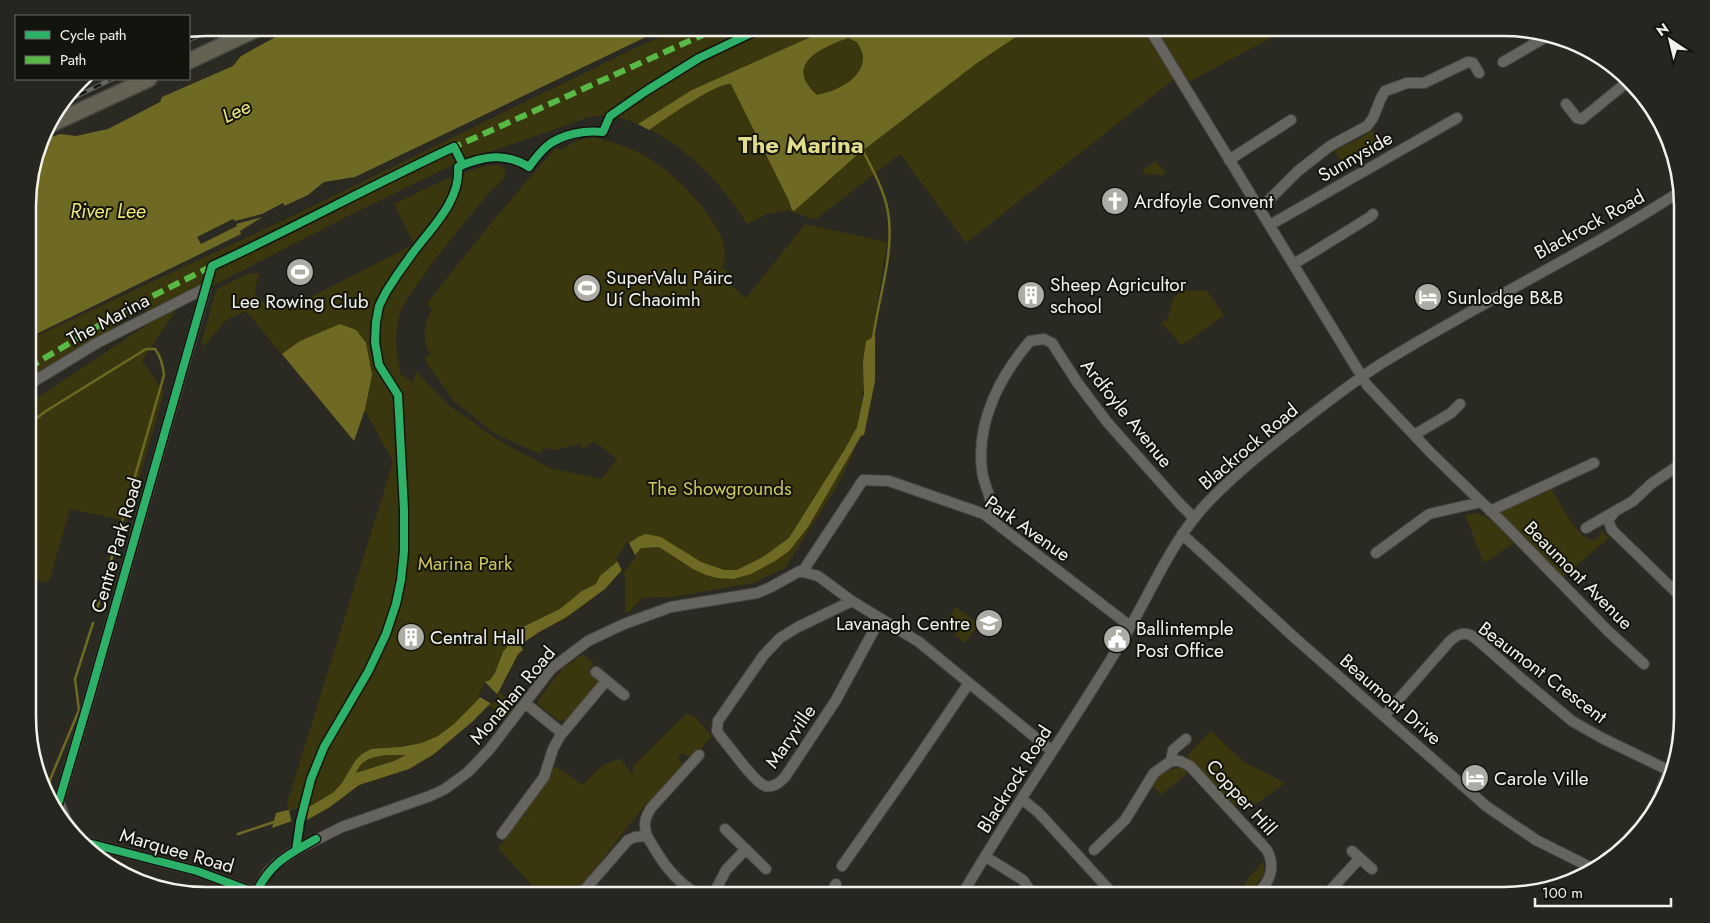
<svg xmlns="http://www.w3.org/2000/svg" width="1710" height="923" font-family="Jost,sans-serif">
	<style>
		.green { fill: #3a370e }
		.water { fill: #6f6a23; fill-rule: evenodd }
		.pier { fill: #2a2922 }
		.lines { fill: none; stroke-linecap: round; stroke-linejoin: round }
		.stream { stroke: #6f6a23; stroke-width: 2.5 }
		.minor-casing { stroke: #474640; stroke-width: 12 }
		.highway-casing { stroke: #474640; stroke-width: 18 }
		.minor { stroke: #65645f; stroke-width: 10 }
		.highway { stroke: #646353; stroke-width: 15 }
		.rail-casing { stroke: #65645f; stroke-width: 4.5 }
		.rail { stroke: #14140e; stroke-width: 2.5; stroke-dasharray: 8; stroke-linecap: butt }
		.quiet { stroke: #58b947; stroke-width: 6; stroke-dasharray: 12 6; stroke-linecap: butt }
		.cycleway-casing { stroke: #14140e; stroke-width: 11 }
		.cycleway { stroke: #2db169; stroke-width: 8 }
		.labels { text-anchor: middle; stroke-width: 4; stroke-linejoin: round; paint-order: stroke }
		.street-label { font-size: 19px; fill: #f3f2ea; stroke: #14140e }
		.poi-label { font-size: 19px; fill: #f3f2ea; stroke: #14140e; text-anchor: start }
		.park-label { font-size: 19px; fill: #cec65d; stroke: #14140e }
		.water-label { font-size: 20px; font-style: italic; fill: #ede57c; stroke: #14140e }
		.district-label { font-size: 24px; font-weight: bold; fill: #e2dc8d; stroke: #14140e }
		.rim { fill: none; stroke: #f3f2ea; stroke-width: 2.5 }
	</style>
	<rect width="100%" height="100%" fill="#2a2922"/>
	<path class="green" d="M 683,28 L 1289,28 L 1189,82 L 1183,72 L 966,243 L 900,154 L 815,220 L 788,210 L 767,214 L 747,224 C 737,209 727,194 715,181 C 690,153 653,125 616,117 C 607,115 598,116 590,117 L 455,164 L 354,213 L 222,281 L 180,304 L 142,361 L 164,392 L 127,521 L 70,509 L 49,582 L 29,579 L 28,404 L 148,324 L 146,307 L 28,381 L 28,340 L 286,219 L 637,47 Z
		M 1372,129 L 1380,144 L 1343,164 L 1334,151 L 1362,137 Z
		M 593,137 C 612,141 631,148 647,157 C 673,172 714,213 723,242 C 726,251 725,260 722,268 L 728,271 L 722,278 L 746,298 L 805,224 L 887,242 L 853,455 L 835,489 L 785,568 L 753,583 L 673,597 L 642,598 L 629,612 L 625,613 L 625,576 L 622,571 C 605,589 585,606 564,619 C 549,627 534,634 520,645 L 523,650 L 518,654 L 499,691 L 509,701 L 508,703 L 514,709 L 509,715 L 505,712 L 502,715 L 488,705 L 473,721 L 434,754 L 409,769 L 359,785 L 330,807 L 307,820 L 293,825 L 287,803 L 393,462 L 365,410 L 354,441 L 246,311 L 225,321 L 208,342 L 203,346 L 201,344 L 216,290 L 246,274 L 260,273 L 257,281 L 255,294 C 265,307 275,307 290,308 L 414,244 L 394,204 C 417,193 479,160 502,166 L 506,171 C 506,180 494,187 488,194 C 466,221 443,247 424,275 C 415,287 405,300 400,314 C 394,333 396,356 401,375 L 409,379 L 412,385 L 416,371 L 447,404 L 498,440 L 550,468 L 601,479 L 617,459 L 594,441 L 583,449 L 580,444 L 555,450 L 543,448 L 540,454 L 494,433 L 454,401 L 424,359 L 430,355 C 422,338 423,325 432,309 L 427,304 C 468,250 511,198 556,148 L 561,151 C 571,142 580,139 593,137 Z
		M 1155,161 L 1166,172 L 1164,175 L 1146,174 L 1142,171 Z
		M 1184,290 L 1207,291 L 1224,315 L 1186,343 L 1185,342 L 1181,345 L 1162,323 L 1163,318 L 1166,322 L 1167,321 L 1173,298 Z
		M 1551,488 C 1556,497 1585,554 1599,537 C 1600,535 1601,533 1602,530 L 1609,538 L 1561,578 L 1498,514 L 1504,510 Z
		M 1475,513 C 1492,516 1503,532 1514,543 L 1484,563 L 1465,515 Z
		M 956,607 L 979,624 L 965,643 L 954,635 L 958,630 L 946,621 Z
		M 583,654 L 594,664 L 589,669 L 597,679 L 597,684 L 567,721 L 565,720 L 559,721 L 539,705 L 538,700 L 563,668 Z
		M 686,714 L 694,716 L 712,736 L 698,753 L 689,757 L 682,753 L 678,758 L 684,766 L 650,803 L 648,801 L 574,895 L 530,895 L 535,889 L 498,848 L 522,815 L 531,817 L 524,813 L 548,780 L 553,768 L 557,767 L 583,785 C 597,771 600,763 621,759 L 632,776 L 634,765 Z
		M 1211,731 L 1244,762 L 1285,783 L 1248,810 L 1240,800 L 1234,805 L 1231,804 L 1187,756 Z
		M 1180,767 L 1185,769 L 1187,774 L 1161,795 L 1156,789 L 1151,786 C 1159,774 1166,770 1180,767 Z
		M 1264,860 L 1264,874 L 1252,891 L 1244,884 Z"/>
	<path class="water" d="M 292,28 L 670,28 L 648,36 L 355,177 L 324,182 L 308,195 L 269,213 L 240,231 L 241,234 L 28,338 L 28,194 L 43,140 L 60,134 L 76,136 L 108,129 L 160,102 L 162,97 L 233,66 L 241,56 Z
		M 831,28 L 1029,28 L 977,63 L 857,155 L 794,211 L 792,210 L 789,201 L 731,84 C 719,81 662,121 649,130 L 638,124 L 692,90 ZM 848,38 L 857,42 C 859,46 863,52 863,57 C 864,79 835,92 817,95 C 783,65 820,48 848,38 Z
		M 340,324 L 356,330 L 366,343 L 372,375 L 365,409 L 354,441 L 282,354 L 300,341 Z
		M 875,336 L 875,381 L 864,435 L 861,436 L 808,527 L 789,551 L 775,561 L 751,574 L 733,579 L 717,578 L 706,575 L 693,569 L 659,547 L 641,548 L 605,589 L 565,618 L 539,632 L 520,645 L 523,650 L 518,654 L 499,691 L 489,705 L 473,721 L 434,754 L 409,769 L 359,785 L 330,807 L 307,820 L 292,821 L 272,828 L 276,813 L 308,805 L 311,806 L 334,792 L 342,783 L 355,761 L 362,754 L 371,749 L 401,747 L 422,743 L 438,736 L 454,724 L 473,705 L 480,697 L 485,682 L 490,680 L 495,673 L 503,652 L 523,627 L 560,609 L 582,591 L 596,584 L 600,576 L 618,561 L 629,543 L 638,537 L 646,534 L 661,537 L 701,562 L 724,570 L 737,570 L 763,557 L 789,538 L 845,449 L 857,427 L 864,394 L 863,362 L 866,341 ZM 386,755 L 406,755 L 394,761 L 356,773 C 361,759 373,757 386,755 Z"/>
	<path class="pier" d="M 283,203 L 286,209 L 264,219 L 263,217 L 236,224 L 237,226 L 201,244 L 197,237 L 233,219 L 235,221 L 262,214 Z
		M 628,541 L 636,557 L 623,573 L 616,558 Z
		M 485,682 L 499,696 L 492,704 L 478,696 Z
		M 308,805 L 307,820 L 292,824 L 289,810 Z"/>
	<g class="lines">
		<path class="stream" d="M 863,151 C 873,170 884,190 888,212 C 895,252 878,299 873,339
			M 28,425 L 46,411 L 146,349 L 155,349 C 161,357 163,365 164,375 L 97,609
			M 47,787 L 79,710 L 75,679 L 93,623
			M 238,834 L 277,821"/>
		<g class="minor-casing">
			<path id="minor" d="M 1149,28 L 1367,385 L 1430,452 L 1504,524 L 1608,631 L 1644,664
				M 1503,62 L 1546,37
				M 1566,104 L 1577,118 L 1582,119 L 1626,83
				M 1229,160 L 1291,120
				M 1260,209 L 1298,171 L 1330,146 L 1367,126 L 1373,118 L 1381,98 L 1385,91 L 1407,83 L 1424,83 L 1468,62 L 1473,63 L 1479,73
				M 1270,225 L 1457,118
				M 1294,264 L 1370,217 L 1373,214
				M 28,385 L 97,343 L 206,288
				M 1414,435 L 1451,413 L 1460,404
				M 1490,511 L 1594,463
				M 1613,514 L 1608,520 L 1612,530 L 1682,598
				M 990,518 C 996,502 983,486 982,470 C 976,422 1000,376 1030,341 L 1044,339 L 1052,343 L 1077,382 L 1107,422 L 1180,504 L 1194,518
				M 1586,528 L 1633,501 L 1651,484 L 1682,463
				M 1182,534 L 1295,638 L 1486,806 L 1536,840 L 1594,869
				M 1376,553 L 1429,514 L 1481,502
				M 803,571 L 863,480 L 889,481 L 984,514 L 1130,626
				M 852,601 L 798,627 L 780,638 L 763,656 L 718,721 L 717,731 L 721,737 C 729,746 755,783 765,786 C 774,788 780,782 785,777 L 836,700 L 880,619
				M 596,672 L 624,695
				M 525,703 L 562,733
				M 1384,716 L 1450,641 C 1458,634 1464,631 1474,637 L 1522,679 L 1572,721 L 1602,738 L 1670,771
				M 1171,761 L 1180,761 L 1190,766 L 1267,850 C 1276,868 1270,881 1257,895
				M 1022,799 L 1039,813 L 1114,895
				M 59,802 L 66,820 L 74,831
				M 1654,808 L 1670,768
				M 56,811 L 91,692 L 206,288
				M 725,829 L 766,869
				M 502,834 L 544,777 L 553,749 L 560,736 L 606,681
				M 647,836 C 660,859 675,883 700,895
				M 88,843 L 197,871 L 256,893
				M 1094,850 L 1125,820 L 1154,773 L 1171,761 L 1173,750 L 1186,739
				M 1352,851 L 1372,869
				M 986,857 L 1023,880 L 1033,895
				M 842,866 L 911,768 L 969,683
				M 582,893 L 628,840 L 635,837 L 647,836 C 643,824 645,818 651,808 L 699,755
				M 255,895 L 267,873 L 277,863 L 296,850 L 342,827 L 430,796 L 445,789 L 468,772 L 489,750 L 551,669 L 588,641 L 624,624 L 671,607 L 757,593 L 771,587 L 800,571 L 818,576 L 852,601 L 919,642 L 1052,751
				M 713,895 L 726,870 L 746,849
				M 829,895 L 836,884
				M 962,895 C 1012,808 1071,727 1122,641 C 1151,593 1171,540 1210,500 C 1240,469 1274,443 1309,416 C 1333,398 1358,378 1384,362 C 1481,302 1585,253 1681,191
				M 1326,895 L 1360,858"/>
		</g>
		<g class="highway-casing">
			<path id="highway" d="M 189,61 L 259,28
				M 47,126 L 149,79"/>
		</g>
		<use href="#minor" class="minor"/>
		<use href="#highway" class="highway"/>
		<g class="rail-casing">
			<path id="rail" d="M 189,40 L 213,28
				M 65,102 L 112,79"/>
		</g>
		<use href="#rail" class="rail"/>
		<path class="quiet" d="M 450,149 L 718,28
			M 28,368 L 123,311 L 212,266"/>
		<g class="cycleway-casing">
			<path id="cycleway" d="M 56,811 L 91,692 L 212,266 C 294,228 372,185 454,147 L 463,165
				M 88,843 L 197,871 L 256,893
				M 296,850 L 300,822 L 311,779 L 324,747 L 368,672 L 386,634 L 396,604 L 401,580 L 404,551 L 404,510 L 398,395 L 379,365 L 375,342 L 376,322 L 379,306 L 386,292 C 394,279 403,266 412,254 C 431,228 461,201 458,167 C 483,156 505,152 529,167 C 534,160 540,152 547,146 C 562,134 585,130 603,132 L 610,116 L 646,91 L 699,58 L 762,28
				M 255,895 C 269,864 287,855 316,839"/>
		</g>
		<use href="#cycleway" class="cycleway"/>
	</g>
	<defs>
		<g id="church-disc" transform="scale(1.4375)"><circle r="9.5" fill="#adaca4" stroke="#14140e"/><path d="M-1.2-6h2.4v3.5h3.3v2.4h-3.3V6h-2.4V-.1h-3.3v-2.4h3.3Z" fill="#fff"/></g>
		<g id="stadium-disc" transform="scale(1.4375)"><circle r="9.5" fill="#adaca4" stroke="#14140e"/><path d="M0-5a6.5 5 0 1 0 0 10a6.5 5 0 1 0 0-10ZM-3.5-1.8h7v3.6h-7Z" fill="#fff"/></g>
		<g id="building-disc" transform="scale(1.4375)"><circle r="9.5" fill="#adaca4" stroke="#14140e"/><path d="M-4-6H4V6H1V3H-1V6H-4ZM-2.5-4.3h1.7v1.8h-1.7ZM.8-4.3h1.7v1.8H.8ZM-2.5-1h1.7V.8h-1.7ZM.8-1h1.7V.8H.8Z" fill="#fff"/></g>
		<g id="hotel-disc" transform="scale(1.4375)"><circle r="9.5" fill="#adaca4" stroke="#14140e"/><path d="M-6-4.5h1.5V1H6V5H4.5V3h-9V5H-6ZM-4 0a1.8 1.8 0 1 1 3.6 0ZM.5 0V-2.5h3Q6-2.5 6 0Z" fill="#fff"/></g>
		<g id="school-disc" transform="scale(1.4375)"><circle r="9.5" fill="#adaca4" stroke="#14140e"/><path d="M0-5L7-2L0 1L-7-2ZM-4 1L0 2.5L4 1V4Q0 6-4 4Z" fill="#fff"/></g>
		<g id="civic-disc" transform="scale(1.4375)"><circle r="9.5" fill="#adaca4" stroke="#14140e"/><path d="M-.6-6.5H3V-4.5H.6V-3L4-1V1h2V6H-6V1h2V-1L-.6-3ZM-1.2 2.5V6h2.4V2.5Z" fill="#fff"/></g>
	</defs>
	<g fill-rule="evenodd">
		<use href="#church-disc" x="1115" y="201"/>
		<use href="#stadium-disc" x="300" y="272"/>
		<use href="#stadium-disc" x="587" y="288"/>
		<use href="#building-disc" x="1031" y="295"/>
		<use href="#hotel-disc" x="1428" y="297"/>
		<use href="#school-disc" x="989" y="623"/>
		<use href="#building-disc" x="411" y="637"/>
		<use href="#civic-disc" x="1117" y="639"/>
		<use href="#hotel-disc" x="1475" y="778"/>
	</g>
	<g class="labels">
		<g class="street-label">
			<text transform="translate(1355 156) rotate(-30)" y="7">Sunnyside</text>
			<text transform="translate(1589 224) rotate(-29)" y="7">Blackrock Road</text>
			<text transform="translate(108 319) rotate(-28)" y="7">The Marina</text>
			<text transform="translate(1127 413) rotate(51)" y="7">Ardfoyle Avenue</text>
			<text transform="translate(1248 446) rotate(-40)" y="7">Blackrock Road</text>
			<text transform="translate(1028 528) rotate(35)" y="7">Park Avenue</text>
			<text transform="translate(116 545) rotate(-74)" y="7">Centre Park Road</text>
			<text transform="translate(1579 575) rotate(45)" y="7">Beaumont Avenue</text>
			<text transform="translate(1543 672) rotate(37)" y="7">Beaumont Crescent</text>
			<text transform="translate(512 695) rotate(-50)" y="7">Monahan Road</text>
			<text transform="translate(1391 699) rotate(41)" y="7">Beaumont Drive</text>
			<text transform="translate(790 736) rotate(-55)" y="7">Maryville</text>
			<text transform="translate(1014 779) rotate(-58)" y="7">Blackrock Road</text>
			<text transform="translate(1242 797) rotate(48)" y="7">Copper Hill</text>
			<text transform="translate(177 850) rotate(16)" y="7">Marquee Road</text>
		</g>
		<g class="poi-label">
			<text x="1134" y="208">Ardfoyle Convent</text>
			<text x="606" y="284">SuperValu Páirc<tspan x="606" dy="22">Uí Chaoimh</tspan></text>
			<text x="1050" y="291">Sheep Agricultor<tspan x="1050" dy="22">school</tspan></text>
			<text x="1447" y="304">Sunlodge B&amp;B</text>
			<text x="300" y="308" text-anchor="middle">Lee Rowing Club</text>
			<text x="970" y="630" text-anchor="end">Lavanagh Centre</text>
			<text x="1136" y="635">Ballintemple<tspan x="1136" dy="22">Post Office</tspan></text>
			<text x="430" y="644">Central Hall</text>
			<text x="1494" y="785">Carole Ville</text>
		</g>
		<g class="park-label">
			<text x="720" y="495">The Showgrounds</text>
			<text x="465" y="570">Marina Park</text>
		</g>
		<g class="water-label">
			<text transform="translate(236 111) rotate(-25)" y="7">Lee</text>
			<text x="108" y="218">River Lee</text>
		</g>
		<g class="district-label">
			<text x="801" y="153">The Marina</text>
		</g>
	</g>
	<path d="M0 0H1710V923H0ZM206 36H1504A170 170 0 0 1 1674 206V717A170 170 0 0 1 1504 887H206A170 170 0 0 1 36 717V206A170 170 0 0 1 206 36Z" fill="#262620" fill-rule="evenodd"/>
	<path class="rim" d="M206 36H1504A170 170 0 0 1 1674 206V717A170 170 0 0 1 1504 887H206A170 170 0 0 1 36 717V206A170 170 0 0 1 206 36Z"/>
	<rect x="15" y="15" width="175" height="65" fill="#14140e" stroke="#6d6d66"/>
	<rect x="25" y="31" width="25" height="8" fill="#2db169" stroke="#6d6d66"/>
	<text x="60" y="40" font-size="15" fill="#f3f2ea">Cycle path</text>
	<rect x="25" y="56" width="25" height="8" fill="#58b947" stroke="#6d6d66"/>
	<text x="60" y="65" font-size="15" fill="#f3f2ea">Path</text>
	<g transform="translate(1670 40) rotate(325)" stroke="#14140e" stroke-width="4" paint-order="stroke">
	<path d="M0-4L9 19L0 12L-9 19Z" fill="#f3f2ea"/>
	<text y="-8" font-size="14" font-weight="bold" text-anchor="middle" fill="#f3f2ea">N</text>
	</g>
	<path d="M1535 898v8h136v-8" fill="none" stroke="#f3f2ea" stroke-width="2.5"/>
	<text x="1542" y="898" font-size="15" fill="#f3f2ea" stroke="#14140e" stroke-width="4" paint-order="stroke">100 m</text>
</svg>
